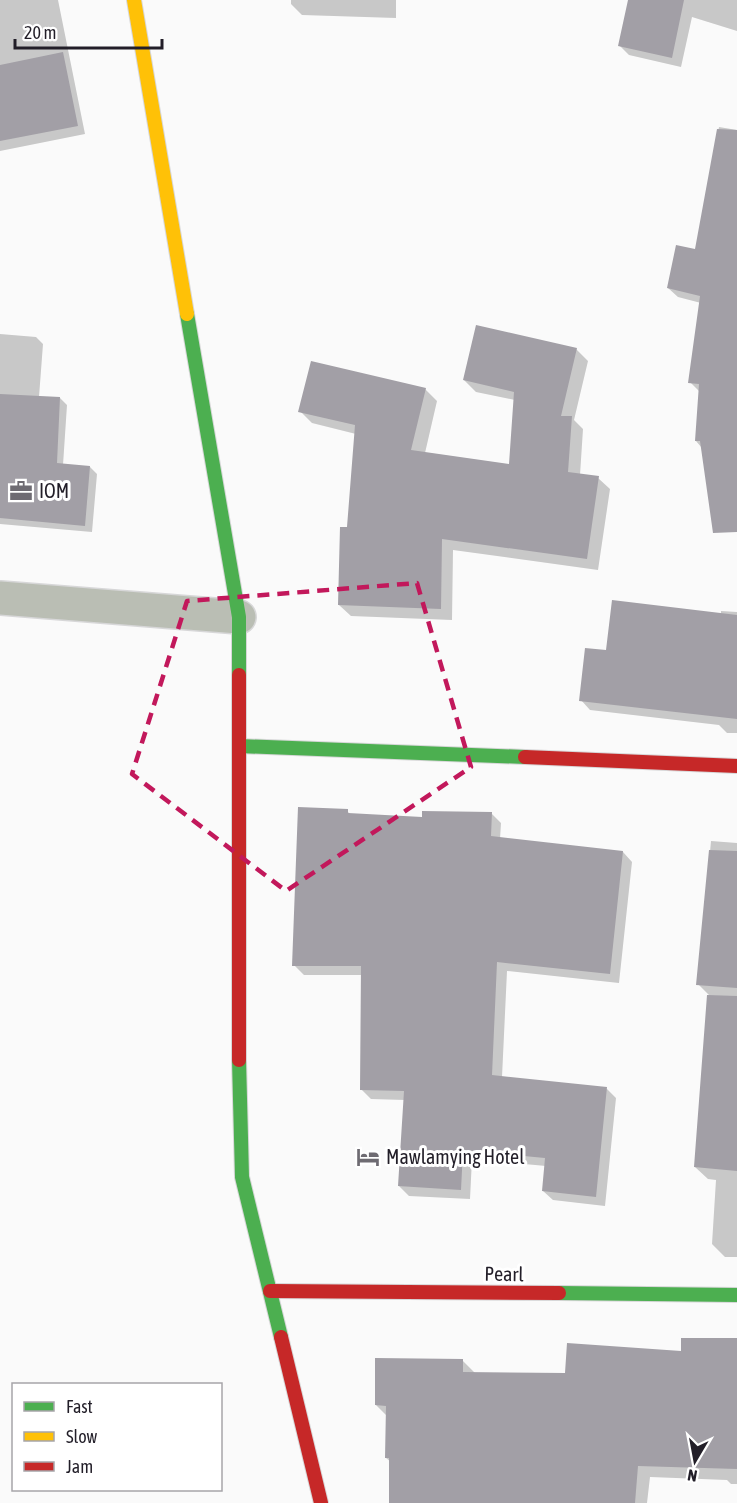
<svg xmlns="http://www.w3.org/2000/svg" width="737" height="1503" font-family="'Asap Condensed',sans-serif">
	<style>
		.shadow { fill: #0003 }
		.building { fill: #a29fa6 }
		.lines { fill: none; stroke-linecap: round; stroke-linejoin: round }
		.street-casing { stroke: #d7d7d8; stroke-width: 36 }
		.fast-casing { stroke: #d7d7d8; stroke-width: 16 }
		.slow-casing { stroke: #d7d7d8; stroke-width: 16 }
		.jam-casing { stroke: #d7d7d8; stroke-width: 16 }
		.street { stroke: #babeb4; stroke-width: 33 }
		.fast { stroke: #4caf50; stroke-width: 14 }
		.slow { stroke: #ffc107; stroke-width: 14 }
		.jam { stroke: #c62828; stroke-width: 14 }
		.marked { fill: none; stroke: #c2185b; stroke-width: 4.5; stroke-dasharray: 12 8; stroke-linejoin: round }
		.labels { text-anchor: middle; stroke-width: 6; stroke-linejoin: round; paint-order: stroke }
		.poi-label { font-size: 20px; fill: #221e28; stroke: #fff; text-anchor: start }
		.street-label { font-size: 20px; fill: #221e28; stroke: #fff }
	</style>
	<rect width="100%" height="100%" fill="#fafafa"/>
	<path class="shadow" d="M 0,0 L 58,0 L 85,134 L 0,151 Z
		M 291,0 L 396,0 L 396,18 L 302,15 L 291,4 Z
		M 629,0 L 737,0 L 737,31 L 692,17 L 681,67 L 629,55 L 620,46 Z
		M 719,127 L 737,130 L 737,489 L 696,441 L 700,392 L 690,382 L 701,303 L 678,297 L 668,288 L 696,251 Z
		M 0,334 L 36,337 L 43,344 L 39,397 L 60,398 L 67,405 L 63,465 L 90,467 L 97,474 L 92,532 L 0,524 Z
		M 576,349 L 588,361 L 574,420 L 583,429 L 580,475 L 598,478 L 610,489 L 598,570 L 453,550 L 452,620 L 351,616 L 339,605 L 349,529 L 356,434 L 312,423 L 300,411 L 425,389 L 437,401 L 425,453 L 510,465 L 515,400 L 476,392 L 464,380 Z
		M 721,611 L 737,612 L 737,733 L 727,733 L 719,725 L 590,710 L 581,700 L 608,652 L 721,615 Z
		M 347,811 L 351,815 L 424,818 L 491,813 L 501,823 L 500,839 L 623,852 L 632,862 L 619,983 L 507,971 L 502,1077 L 607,1089 L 616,1098 L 605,1206 L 553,1200 L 543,1191 L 546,1166 L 472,1159 L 470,1199 L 409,1196 L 399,1186 L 405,1100 L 371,1099 L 361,1089 L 363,975 L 304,975 L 294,965 Z
		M 711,841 L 737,843 L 737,1257 L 725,1257 L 712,1244 L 716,1180 L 708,1179 L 695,1167 L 709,995 L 698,984 Z
		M 737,1340 L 737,1484 L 731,1484 L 727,1480 L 650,1477 L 647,1503 L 391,1503 L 391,1462 L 386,1458 L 387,1416 L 376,1405 L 462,1360 L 475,1373 L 566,1374 L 682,1353 Z"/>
	<path class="building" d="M 628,0 L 684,0 L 672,58 L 618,46 Z
		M 63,52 L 78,126 L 0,141 L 0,65 Z
		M 717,129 L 737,130 L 737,532 L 713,533 L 700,441 L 695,441 L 699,384 L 688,383 L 700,296 L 667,288 L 676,245 L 695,249 Z
		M 476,325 L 577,348 L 561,416 L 572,416 L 568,472 L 599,476 L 587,559 L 442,539 L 441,609 L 338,605 L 340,527 L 347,527 L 355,425 L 298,412 L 311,361 L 426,388 L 411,450 L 509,464 L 514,392 L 463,380 Z
		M 0,394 L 60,397 L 57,463 L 90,466 L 85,526 L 0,518 Z
		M 612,600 L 737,615 L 737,719 L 579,701 L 585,648 L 606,650 Z
		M 298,807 L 348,809 L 348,813 L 422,817 L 422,811 L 492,812 L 491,836 L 623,851 L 610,974 L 497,962 L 492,1075 L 607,1087 L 596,1197 L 542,1191 L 545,1158 L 463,1150 L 461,1190 L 398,1186 L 404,1091 L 360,1090 L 361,966 L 292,966 Z
		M 709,850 L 737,851 L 737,988 L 696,985 Z
		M 707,995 L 737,996 L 737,1171 L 694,1167 Z
		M 681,1338 L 737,1338 L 737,1469 L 638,1466 L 635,1503 L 389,1503 L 389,1458 L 385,1458 L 386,1406 L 375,1405 L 375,1358 L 463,1359 L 463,1372 L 565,1373 L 567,1343 L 681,1351 Z"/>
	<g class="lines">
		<g class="street-casing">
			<path id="street" d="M 0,598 L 239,617"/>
		</g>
		<g class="fast-casing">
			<path id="fast" d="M 187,314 L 239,617 L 239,675
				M 239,746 L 525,757
				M 239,1060 L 242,1177 L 281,1337
				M 559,1293 L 737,1295"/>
		</g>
		<g class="slow-casing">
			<path id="slow" d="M 134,0 L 187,314"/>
		</g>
		<g class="jam-casing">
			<path id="jam" d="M 525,757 L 737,766
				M 239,1060 L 239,675
				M 270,1291 L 559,1293
				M 281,1337 L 321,1503"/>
		</g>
		<use href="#street" class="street"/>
		<use href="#fast" class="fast"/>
		<use href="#slow" class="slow"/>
		<use href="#jam" class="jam"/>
	</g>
	<path class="marked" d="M 417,583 L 471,767 L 286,891 L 132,774 L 187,601 Z"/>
	<defs>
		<g id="office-bare" transform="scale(1.8)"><path d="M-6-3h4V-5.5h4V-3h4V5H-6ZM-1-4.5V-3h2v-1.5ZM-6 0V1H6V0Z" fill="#6e6b72" stroke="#fff" stroke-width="2.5" paint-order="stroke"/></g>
		<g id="hotel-bare" transform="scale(1.8)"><path d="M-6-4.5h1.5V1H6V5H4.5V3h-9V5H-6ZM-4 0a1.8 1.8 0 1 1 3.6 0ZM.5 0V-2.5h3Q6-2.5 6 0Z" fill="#6e6b72" stroke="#fff" stroke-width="2.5" paint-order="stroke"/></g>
	</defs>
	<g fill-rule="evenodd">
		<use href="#office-bare" x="21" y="491"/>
		<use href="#hotel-bare" x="368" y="1157"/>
	</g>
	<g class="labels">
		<g class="poi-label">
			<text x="39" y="498">IOM</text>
			<text x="386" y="1164">Mawlamying Hotel</text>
		</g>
		<g class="street-label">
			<text transform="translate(504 1274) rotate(1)" y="7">Pearl</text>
		</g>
	</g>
	<rect x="12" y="1383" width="210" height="108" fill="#ffffff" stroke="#a7a5a9" stroke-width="1.5"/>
	<rect x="24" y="1402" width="30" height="9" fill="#4caf50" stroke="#a7a5a9" stroke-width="1.5"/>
	<text x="66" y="1413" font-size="18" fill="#221e28">Fast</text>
	<rect x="24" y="1432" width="30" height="9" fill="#ffc107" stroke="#a7a5a9" stroke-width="1.5"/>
	<text x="66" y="1443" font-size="18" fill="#221e28">Slow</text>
	<rect x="24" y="1462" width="30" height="9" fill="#c62828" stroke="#a7a5a9" stroke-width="1.5"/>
	<text x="66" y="1473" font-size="18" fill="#221e28">Jam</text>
	<g transform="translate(695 1461) rotate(190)" stroke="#ffffff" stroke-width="4.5" paint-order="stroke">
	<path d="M0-4.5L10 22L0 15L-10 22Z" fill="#221e28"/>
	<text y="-9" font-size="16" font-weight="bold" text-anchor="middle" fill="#221e28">N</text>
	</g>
	<path d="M15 39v9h147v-9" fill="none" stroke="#221e28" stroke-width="3"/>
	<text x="24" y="39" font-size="18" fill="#221e28" stroke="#ffffff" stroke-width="4.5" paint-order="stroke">20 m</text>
</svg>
